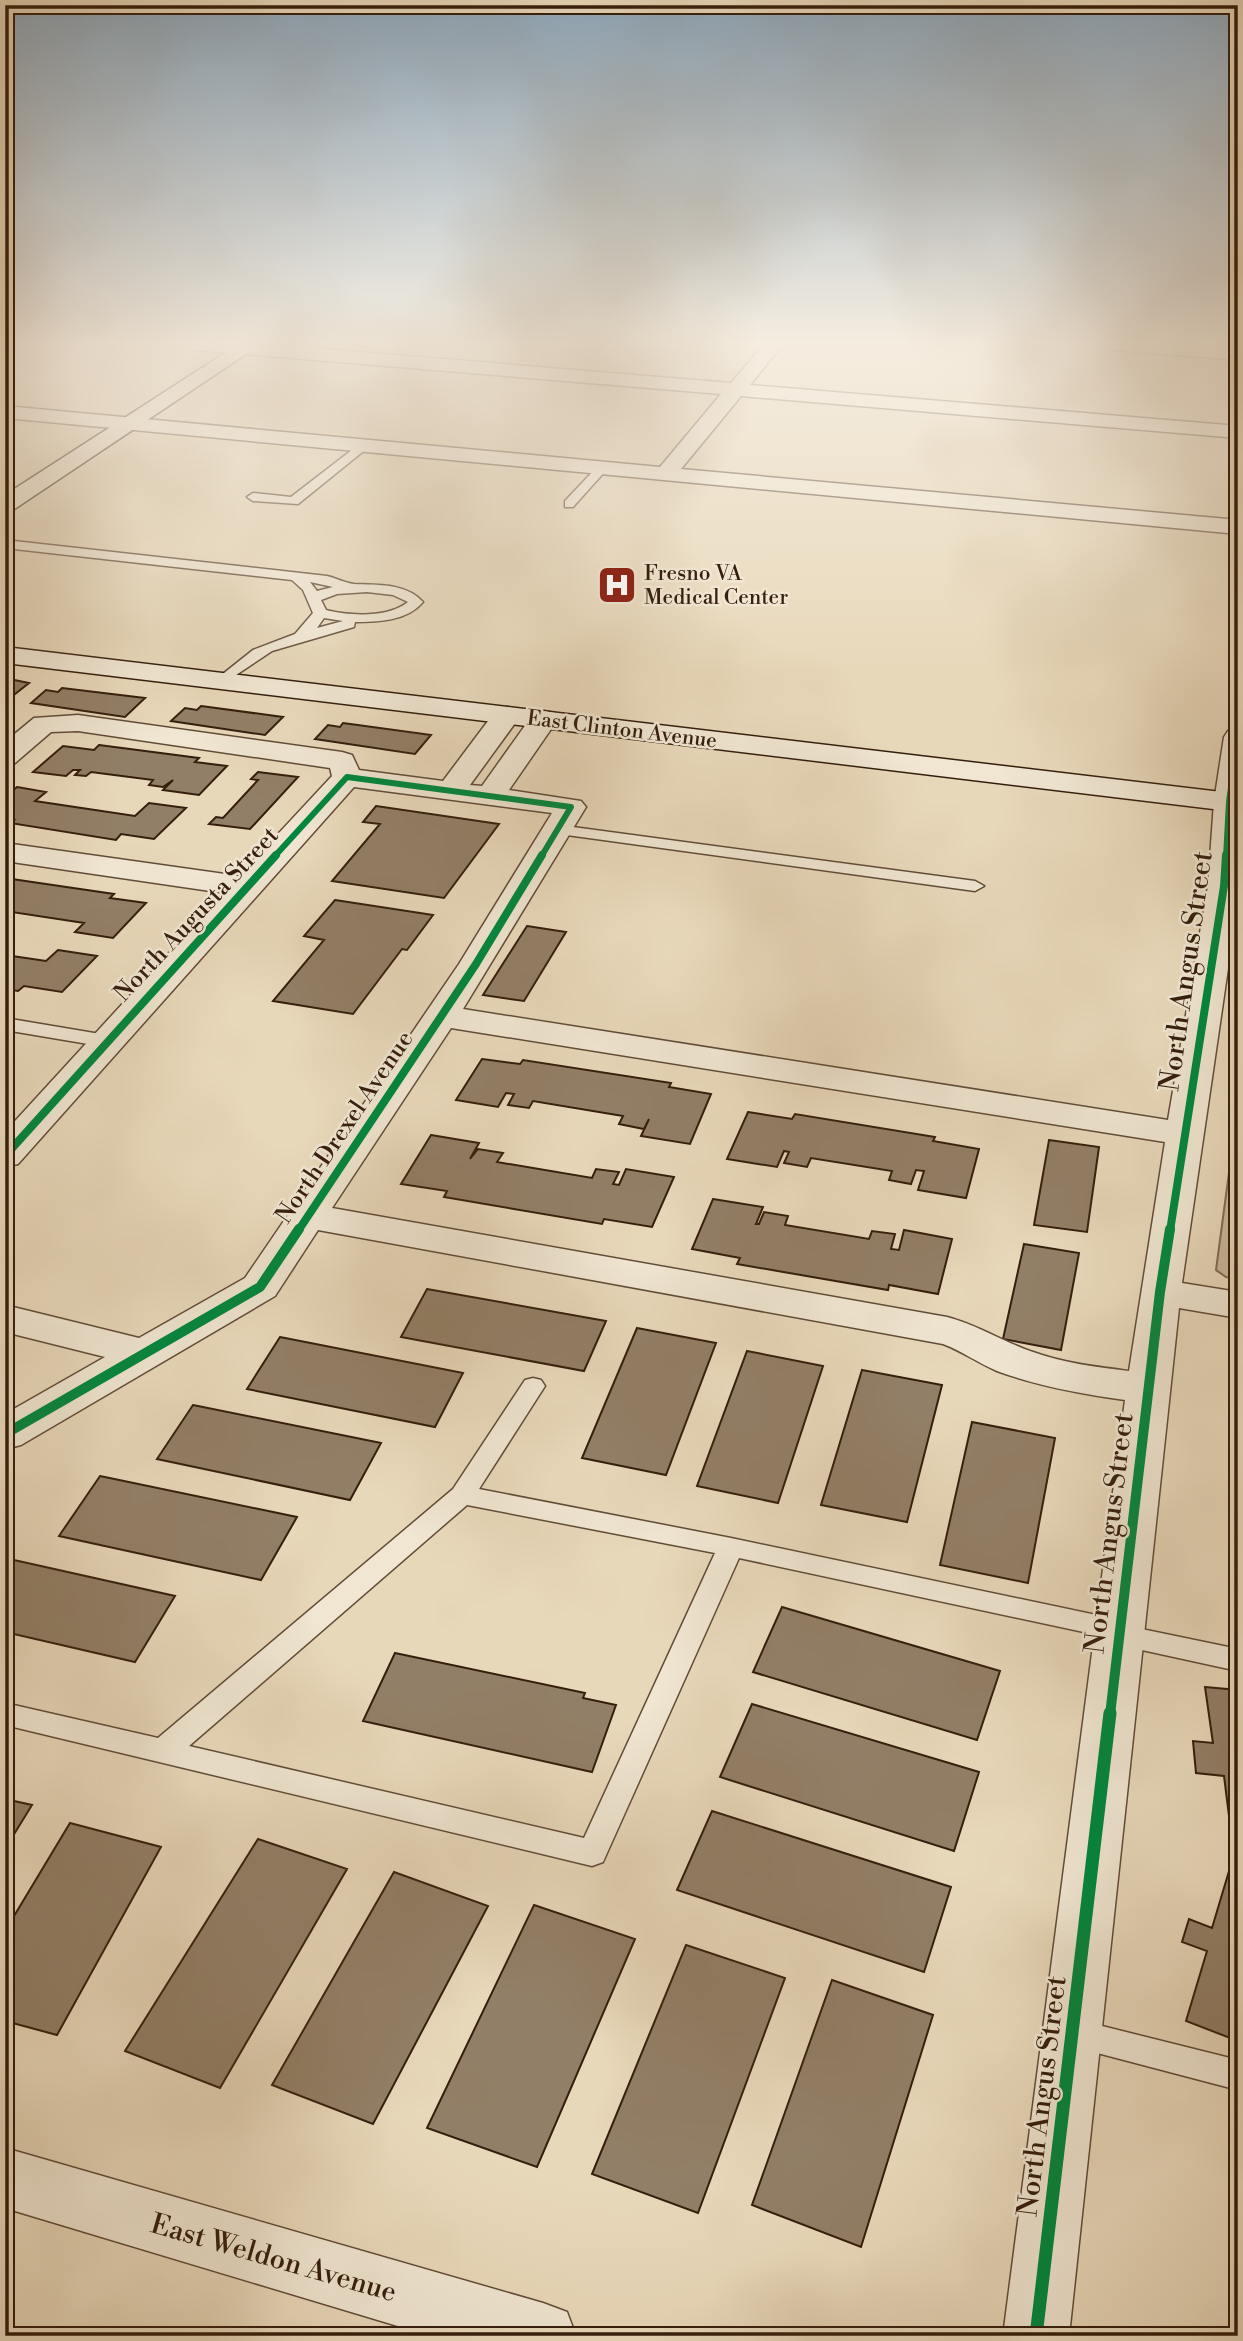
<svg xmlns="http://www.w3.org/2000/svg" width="1243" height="2341" font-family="'Libre Bodoni',serif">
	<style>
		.green { fill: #cab89d; stroke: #806b55; stroke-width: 2 }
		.building { fill: #927f67; stroke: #351e0d; stroke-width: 2 }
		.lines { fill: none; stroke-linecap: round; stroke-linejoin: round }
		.lane-casing { stroke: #624c38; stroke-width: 3 }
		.street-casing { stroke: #624c38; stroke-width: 3 }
		.secondary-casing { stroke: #351e0d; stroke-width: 3 }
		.lane { fill: #f0e6d2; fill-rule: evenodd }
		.street { fill: #f0e6d2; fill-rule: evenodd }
		.secondary { fill: #f0e6d2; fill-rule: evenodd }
		.cycleway-far3-casing { stroke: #f0e6d2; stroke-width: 10 }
		.cycleway-far2-casing { stroke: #f0e6d2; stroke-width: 12 }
		.cycleway-far1-casing { stroke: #f0e6d2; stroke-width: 15 }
		.cycleway-casing { stroke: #f0e6d2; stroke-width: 18 }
		.cycleway-far3 { stroke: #00873e; stroke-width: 6 }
		.cycleway-far2 { stroke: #00873e; stroke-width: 8 }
		.cycleway-far1 { stroke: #00873e; stroke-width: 10 }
		.cycleway { stroke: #00873e; stroke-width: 13 }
		.labels { text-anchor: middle; stroke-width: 5; stroke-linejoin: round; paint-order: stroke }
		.far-poi-label { font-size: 21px; fill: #351e0d; stroke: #f0e6d2; text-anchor: start }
		.far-street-label { font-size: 21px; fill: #351e0d; stroke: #f0e6d2 }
		.street-label { font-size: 24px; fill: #351e0d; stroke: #f0e6d2 }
		.near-street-label { font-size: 28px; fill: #351e0d; stroke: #f0e6d2 }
	</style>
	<rect width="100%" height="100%" fill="#e8d8ba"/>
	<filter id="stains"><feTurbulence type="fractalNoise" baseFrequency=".00286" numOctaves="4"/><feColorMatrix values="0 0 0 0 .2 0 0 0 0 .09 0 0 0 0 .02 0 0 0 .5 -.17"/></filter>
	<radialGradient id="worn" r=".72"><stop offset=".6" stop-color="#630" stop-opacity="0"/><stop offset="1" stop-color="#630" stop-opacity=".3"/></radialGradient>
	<path class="green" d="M 1238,1105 L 1238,1279 L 1226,1277 L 1216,1270 Z"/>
	<path class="building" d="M 5,678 L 29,683 L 5,702 Z
		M 62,688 L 145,698 L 125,717 L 31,703 L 46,690 L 58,692 Z
		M 201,706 L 283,717 L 265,735 L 171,721 L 185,708 L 197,710 Z
		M 343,723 L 431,735 L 415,754 L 315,739 L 328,725 L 340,727 Z
		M 99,745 L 199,758 L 195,762 L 227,766 L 199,795 L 163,790 L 173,780 L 163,787 L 149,785 L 153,780 L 91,772 L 86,776 L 75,775 L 80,770 L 73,770 L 66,776 L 33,772 L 63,746 L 94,750 Z
		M 258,772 L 298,777 L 250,829 L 209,824 L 216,817 L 223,818 L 258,780 L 251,779 Z
		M 17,787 L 46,792 L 35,801 L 135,816 L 149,803 L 186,808 L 154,839 L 121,834 L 116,840 L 10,823 L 14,820 L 5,819 L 5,797 Z
		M 376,806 L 499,824 L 444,898 L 332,881 L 380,824 L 363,822 Z
		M 5,878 L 114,894 L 110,898 L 146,903 L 113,938 L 75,932 L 84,923 L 5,911 Z
		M 335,900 L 433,915 L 407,950 L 402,949 L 353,1014 L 273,1001 L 324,940 L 304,936 Z
		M 527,926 L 566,932 L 524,1001 L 483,995 Z
		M 58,950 L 97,956 L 62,992 L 24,986 L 18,991 L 5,989 L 5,955 L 46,961 Z
		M 482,1059 L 520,1064 L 523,1060 L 671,1083 L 669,1087 L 711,1094 L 690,1144 L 641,1136 L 649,1119 L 644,1129 L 619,1124 L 623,1116 L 533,1101 L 529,1108 L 508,1105 L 514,1094 L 506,1093 L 498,1107 L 456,1100 Z
		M 748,1112 L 792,1119 L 795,1114 L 935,1137 L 933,1141 L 979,1149 L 966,1198 L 918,1190 L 924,1171 L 916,1170 L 911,1184 L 889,1180 L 892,1171 L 811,1158 L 807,1167 L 784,1163 L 789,1152 L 784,1151 L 777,1167 L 727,1159 Z
		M 431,1135 L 479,1143 L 470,1159 L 478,1149 L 503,1153 L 497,1162 L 592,1178 L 596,1169 L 619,1172 L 613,1184 L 619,1185 L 626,1169 L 674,1177 L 652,1227 L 604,1219 L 602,1224 L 444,1197 L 447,1191 L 401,1184 Z
		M 1049,1140 L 1099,1147 L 1087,1232 L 1034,1225 Z
		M 713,1199 L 763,1207 L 756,1224 L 759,1224 L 764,1212 L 788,1216 L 785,1225 L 869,1239 L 872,1231 L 895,1234 L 891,1249 L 899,1250 L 904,1230 L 952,1239 L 938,1294 L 889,1285 L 888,1290 L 737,1264 L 740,1258 L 692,1249 Z
		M 1024,1244 L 1079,1253 L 1061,1350 L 1003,1339 Z
		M 427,1289 L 606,1321 L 584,1371 L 401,1337 Z
		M 637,1328 L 716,1343 L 666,1475 L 582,1458 Z
		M 280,1337 L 463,1373 L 435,1427 L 247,1389 Z
		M 747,1351 L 823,1366 L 778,1503 L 697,1486 Z
		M 862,1370 L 942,1385 L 907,1522 L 821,1505 Z
		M 193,1405 L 381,1443 L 350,1500 L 157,1459 Z
		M 972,1422 L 1055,1438 L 1028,1583 L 940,1565 Z
		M 100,1476 L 297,1517 L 261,1580 L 59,1536 Z
		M 5,1558 L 175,1596 L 135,1662 L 5,1632 Z
		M 782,1607 L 1000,1671 L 977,1740 L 753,1672 Z
		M 395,1653 L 585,1693 L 583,1698 L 616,1705 L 592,1772 L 363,1721 Z
		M 1205,1687 L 1238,1690 L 1238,1841 L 1232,1840 L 1224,1776 L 1196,1773 L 1193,1741 L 1213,1743 Z
		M 752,1704 L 979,1772 L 954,1851 L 720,1777 Z
		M 5,1799 L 32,1805 L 5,1849 Z
		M 712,1811 L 951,1887 L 924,1972 L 677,1890 Z
		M 70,1823 L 161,1847 L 57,2035 L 5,2021 L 5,1931 Z
		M 258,1839 L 347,1869 L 220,2088 L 125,2051 Z
		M 1232,1861 L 1238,1863 L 1238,2041 L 1186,2021 L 1207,1951 L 1182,1942 L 1189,1919 L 1212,1928 Z
		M 394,1872 L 488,1906 L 373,2124 L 272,2085 Z
		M 534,1905 L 635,1939 L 537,2167 L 427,2128 Z
		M 686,1945 L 785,1978 L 698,2213 L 592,2174 Z
		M 832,1980 L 933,2015 L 861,2247 L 752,2205 Z"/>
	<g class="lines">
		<g class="lane-casing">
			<path id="lane" d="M 361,443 L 371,445 L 298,504 L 253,501 L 247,497 L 253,493 L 291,497 Z
				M 598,466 L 608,468 L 573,507 L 565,507 L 565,501 Z
				M 5,540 L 327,576 C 336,578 345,583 354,584 C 377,585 406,583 423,602 C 407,621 378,622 355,622 L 354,627 L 272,651 L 221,685 L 214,681 L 253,650 L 295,634 L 313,613 L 303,590 L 292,580 L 5,548 ZM 310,582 L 333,587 L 317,591 ZM 367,592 L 393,595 L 408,602 C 388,618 350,616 326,610 L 321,600 L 337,594 ZM 324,618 L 343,621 L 317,628 Z
				M 558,825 L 975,881 L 984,886 L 975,891 L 552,833 L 550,830 L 552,827 Z
				M 5,1018 L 106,1035 L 116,1041 L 106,1047 L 5,1030 Z
				M 533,1378 L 541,1380 L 545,1386 L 479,1489 L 731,1538 L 1120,1620 L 1130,1623 L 1132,1627 L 1238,1649 L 1238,1671 L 1119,1645 L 1109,1642 L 1107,1637 L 739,1558 L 607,1853 L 603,1862 L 592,1866 L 5,1725 L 5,1703 L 158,1738 L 453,1489 L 525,1380 ZM 467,1505 L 715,1553 L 584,1838 L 189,1746 Z
				M 1074,2019 L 1238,2060 L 1238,2090 L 1063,2044 L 1058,2034 L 1063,2024 Z"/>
		</g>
		<g class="street-casing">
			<path id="street" d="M 186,344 L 262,344 L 731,383 L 764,344 L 783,344 L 750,385 L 1238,426 L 1238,438 L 741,396 L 681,469 L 1238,520 L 1238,534 L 5,418 L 5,406 L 660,467 L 721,394 L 195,350 Z
				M 1103,344 L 1184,344 L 1238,348 L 1238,360 L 1112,350 Z
				M 507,707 L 517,709 L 521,715 L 470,785 L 482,786 L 534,713 L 544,711 L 554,713 L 558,719 L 509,790 L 581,801 L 586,807 L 463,1009 L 1168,1120 L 1208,886 L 1214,802 L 1224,737 L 1228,731 L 1238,729 L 1238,900 L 1182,1283 L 1238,1292 L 1238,1318 L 1179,1308 L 1069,2336 L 1003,2336 L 1125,1400 C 1082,1394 1038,1386 997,1371 C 978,1363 962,1351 943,1344 L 318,1230 L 275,1296 L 21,1445 L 5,1449 L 5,1414 L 105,1357 L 5,1332 L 5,1305 L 139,1338 L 245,1278 L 459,964 L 552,813 L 354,787 L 18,1164 L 5,1167 L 5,1132 L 224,893 L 5,861 L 5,843 L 239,876 L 332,776 L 330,768 L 78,731 L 51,732 L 15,763 L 5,765 L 5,742 L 34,718 L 78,715 L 342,752 L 352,755 L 359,770 L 443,781 L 497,709 ZM 451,1028 L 1165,1142 L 1129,1371 C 1097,1367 1063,1363 1033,1352 C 1003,1342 978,1325 947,1317 L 332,1208 Z
				M 5,2148 L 543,2303 L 567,2312 L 576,2336 L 431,2336 L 5,2208 Z"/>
		</g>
		<g class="secondary-casing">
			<path id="secondary" d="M 239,344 L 261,344 L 13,510 L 5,512 L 5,495 Z
				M 5,647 L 1238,794 L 1238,812 L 5,663 Z"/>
		</g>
		<use href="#lane" class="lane"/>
		<use href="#street" class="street"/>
		<use href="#secondary" class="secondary"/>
		<g class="cycleway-far3-casing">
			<path id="cycleway-far3" d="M 274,857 L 347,777 L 571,807 L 541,857
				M 1226,857 L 1229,802 L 1238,737"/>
		</g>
		<g class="cycleway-far2-casing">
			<path id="cycleway-far2" d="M 5,1156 L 276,855
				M 298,1231 L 476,964 L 542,855
				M 1170,1231 L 1224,886 L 1226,855"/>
		</g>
		<g class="cycleway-far1-casing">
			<path id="cycleway-far1" d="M 5,1434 L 260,1287 L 299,1229
				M 1110,1715 L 1160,1292 L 1170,1229"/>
		</g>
		<g class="cycleway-casing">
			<path id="cycleway" d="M 1036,2336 L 1110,1713"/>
		</g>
		<use href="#cycleway-far3" class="cycleway-far3"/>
		<use href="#cycleway-far2" class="cycleway-far2"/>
		<use href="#cycleway-far1" class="cycleway-far1"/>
		<use href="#cycleway" class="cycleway"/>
	</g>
	<linearGradient id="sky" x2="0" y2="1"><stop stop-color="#8fa9be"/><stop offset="0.51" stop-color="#f5ede0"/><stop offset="1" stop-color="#f5ede0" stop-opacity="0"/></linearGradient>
	<rect width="1243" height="672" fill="url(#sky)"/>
	<defs>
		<g id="hospital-square" transform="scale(2.0125)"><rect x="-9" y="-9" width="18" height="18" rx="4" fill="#8f2418" stroke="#f0e6d2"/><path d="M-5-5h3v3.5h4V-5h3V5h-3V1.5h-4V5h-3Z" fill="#fff"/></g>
	</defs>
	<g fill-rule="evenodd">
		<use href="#hospital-square" x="617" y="585"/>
	</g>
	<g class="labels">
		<g class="far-poi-label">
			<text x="644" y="580">Fresno VA<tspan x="644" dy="24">Medical Center</tspan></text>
		</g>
		<g class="far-street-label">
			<text transform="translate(622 729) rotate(7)" y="7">East Clinton Avenue</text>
		</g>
		<g class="street-label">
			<text transform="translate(196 914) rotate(-47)" y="8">North Augusta Street</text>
			<text transform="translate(344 1127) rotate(-56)" y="8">North Drexel Avenue</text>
		</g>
		<g class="near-street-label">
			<text transform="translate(1185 971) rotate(-82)" y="10">North Angus Street</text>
			<text transform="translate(1108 1533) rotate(-83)" y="10">North Angus Street</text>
			<text transform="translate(1041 2096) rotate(-83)" y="10">North Angus Street</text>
			<text transform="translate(274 2257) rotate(16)" y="10">East Weldon Avenue</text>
		</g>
	</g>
	<rect width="1243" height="2341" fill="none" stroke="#e8d8ba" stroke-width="28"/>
	<rect x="7" y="7" width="1229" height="2327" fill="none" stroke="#351e0d" stroke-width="3.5"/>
	<rect x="14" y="14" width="1215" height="2313" fill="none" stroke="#351e0d" stroke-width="2"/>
	<rect width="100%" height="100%" filter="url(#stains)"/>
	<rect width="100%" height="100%" fill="url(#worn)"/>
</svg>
